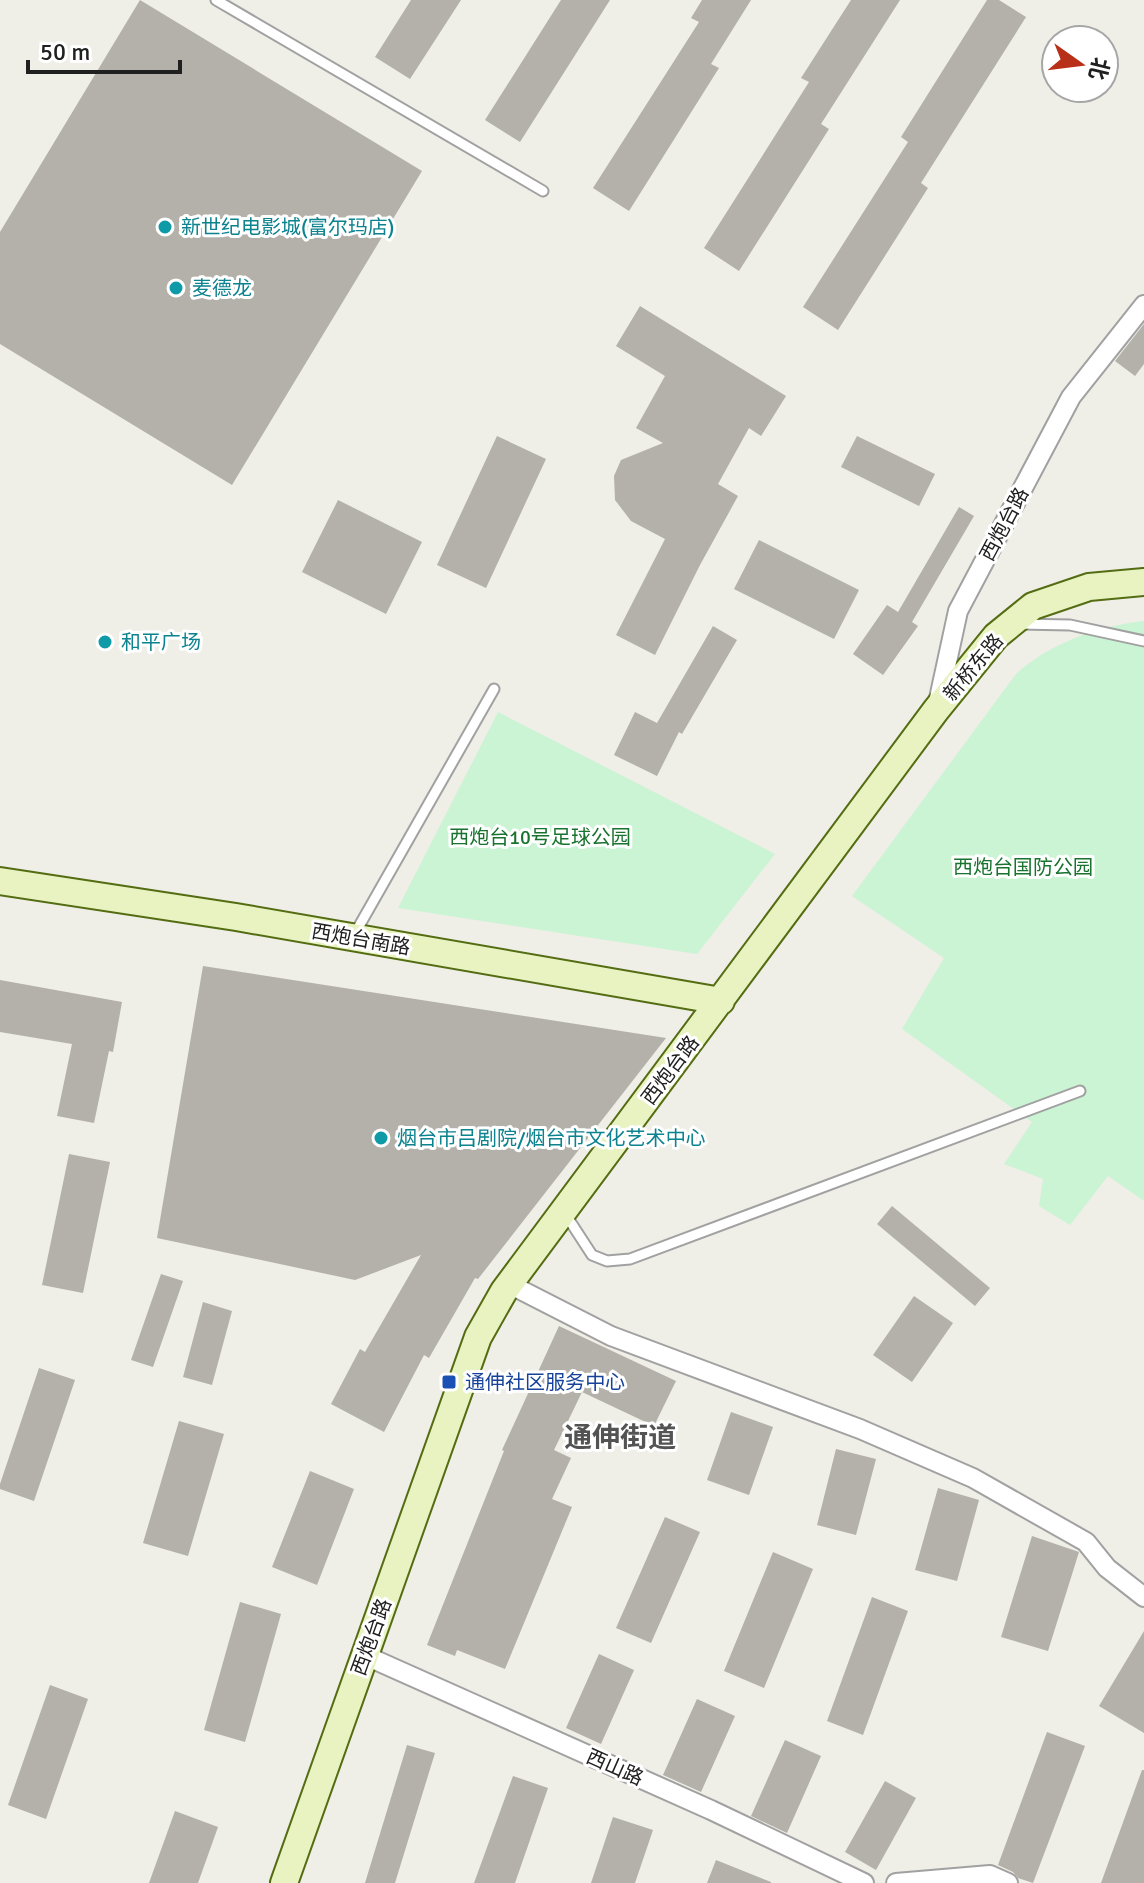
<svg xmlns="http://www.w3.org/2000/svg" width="1144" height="1883" font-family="Signika,'Noto Sans SC',sans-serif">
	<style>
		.park { fill: #caf4d4 }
		.building { fill: #b4b0aa }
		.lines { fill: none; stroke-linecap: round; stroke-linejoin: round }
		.lane-casing { stroke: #a1a1a1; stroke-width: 13 }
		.street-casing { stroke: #a1a1a1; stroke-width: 22 }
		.secondary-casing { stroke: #546c12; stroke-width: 30 }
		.lane { stroke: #fff; stroke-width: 9 }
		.street { stroke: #fff; stroke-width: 18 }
		.secondary { stroke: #e9f3c2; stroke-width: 26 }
		.culture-dot { fill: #0f9aa8; stroke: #fff; stroke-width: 3 }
		.transit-dot { fill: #1a4fb4; stroke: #fff; stroke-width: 3 }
		.labels { text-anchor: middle; stroke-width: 6; stroke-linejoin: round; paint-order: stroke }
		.culture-label { font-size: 20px; fill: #0d838f; stroke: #fff; text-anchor: start }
		.street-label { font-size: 20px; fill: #202020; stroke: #fff }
		.park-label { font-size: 20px; fill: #19732e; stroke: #fff }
		.transit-label { font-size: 20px; fill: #164399; stroke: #fff; text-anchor: start }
		.district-label { font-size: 28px; font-weight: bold; fill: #535353; stroke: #fff }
	</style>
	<rect width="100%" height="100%" fill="#efeee7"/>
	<path class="park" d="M 1144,621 L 1144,1201 L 1108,1176 L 1070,1225 L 1039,1206 L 1043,1179 L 1004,1164 L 1032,1122 L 902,1029 L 944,958 L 852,896 L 1016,674 C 1050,643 1099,626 1144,621 Z
		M 498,712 L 775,854 L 697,954 L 398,908 Z"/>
	<path class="building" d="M 140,0 L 422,171 L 232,485 L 0,344 L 0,232 Z
		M 411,0 L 461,0 L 410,79 L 375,57 Z
		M 561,0 L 610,0 L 520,142 L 485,120 Z
		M 702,0 L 751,0 L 711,64 L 719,68 L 629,211 L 593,188 L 699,22 L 691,18 Z
		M 851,0 L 900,0 L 821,124 L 829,129 L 739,271 L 704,248 L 809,82 L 801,78 Z
		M 987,0 L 999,0 L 1026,17 L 921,183 L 928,188 L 838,330 L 803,307 L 908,142 L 901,137 Z
		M 640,306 L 786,396 L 761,436 L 749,428 L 718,484 L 738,496 L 700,565 L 655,655 L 616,635 L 665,539 L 631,521 L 615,500 L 614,476 L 621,460 L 663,443 L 636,428 L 665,376 L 616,346 Z
		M 1144,324 L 1144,364 L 1135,376 L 1115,361 Z
		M 497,436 L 546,459 L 486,588 L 437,565 Z
		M 857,436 L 935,474 L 919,506 L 841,467 Z
		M 338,500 L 422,542 L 386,614 L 302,572 Z
		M 959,507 L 974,516 L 912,622 L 918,626 L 883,675 L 853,654 L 887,605 L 898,612 Z
		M 759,540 L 859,590 L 834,639 L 734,589 Z
		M 713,626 L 737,640 L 682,734 L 679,732 L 657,776 L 614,755 L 635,712 L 657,723 Z
		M 203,966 L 666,1038 L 478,1279 L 475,1278 L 429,1358 L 424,1355 L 384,1432 L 331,1404 L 360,1349 L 365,1352 L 421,1255 L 355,1280 L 157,1238 Z
		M 0,980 L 122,1002 L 113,1052 L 109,1051 L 94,1123 L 57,1116 L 72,1044 L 0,1032 Z
		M 69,1154 L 110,1162 L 83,1293 L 42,1285 Z
		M 892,1206 L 990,1288 L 975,1306 L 877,1224 Z
		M 161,1274 L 183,1281 L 153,1367 L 131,1360 Z
		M 914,1296 L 953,1323 L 912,1382 L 873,1355 Z
		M 203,1302 L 232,1311 L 212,1385 L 183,1377 Z
		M 559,1326 L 676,1381 L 654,1426 L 582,1392 L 554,1450 L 571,1458 L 552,1499 L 572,1507 L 505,1669 L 457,1650 L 455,1656 L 427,1645 L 504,1451 L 502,1450 Z
		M 39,1368 L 75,1380 L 34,1501 L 0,1489 L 0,1484 Z
		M 731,1412 L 773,1427 L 749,1495 L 707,1480 Z
		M 179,1421 L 224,1434 L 188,1556 L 143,1543 Z
		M 836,1449 L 876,1459 L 856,1535 L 817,1525 Z
		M 310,1471 L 354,1489 L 317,1585 L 272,1567 Z
		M 938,1488 L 979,1500 L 957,1581 L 915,1570 Z
		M 665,1517 L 700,1532 L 651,1643 L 616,1628 Z
		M 1032,1536 L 1079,1552 L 1048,1651 L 1001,1637 Z
		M 773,1552 L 813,1569 L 764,1688 L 724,1671 Z
		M 872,1597 L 908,1611 L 863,1735 L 827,1721 Z
		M 240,1602 L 281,1614 L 245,1742 L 204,1730 Z
		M 1144,1631 L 1144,1733 L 1099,1706 Z
		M 599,1654 L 634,1670 L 601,1744 L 566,1728 Z
		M 50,1685 L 88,1699 L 46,1819 L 8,1805 Z
		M 697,1699 L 735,1716 L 701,1792 L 663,1775 Z
		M 1047,1732 L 1085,1746 L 1033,1883 L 1018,1878 L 1013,1872 L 998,1865 Z
		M 785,1740 L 821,1756 L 787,1833 L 751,1816 Z
		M 407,1745 L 435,1753 L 395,1883 L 365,1883 Z
		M 1142,1770 L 1144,1770 L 1144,1883 L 1101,1883 Z
		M 513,1776 L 548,1788 L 515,1883 L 474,1883 Z
		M 885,1781 L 916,1798 L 876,1870 L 845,1852 Z
		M 175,1811 L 218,1827 L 198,1883 L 149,1883 Z
		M 613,1817 L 653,1830 L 635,1883 L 591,1883 Z
		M 716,1860 L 771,1882 L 771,1883 L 707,1883 Z"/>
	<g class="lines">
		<g class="lane-casing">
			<path id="lane" d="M 216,0 L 543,191
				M 1019,624 L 1070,625 L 1144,641
				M 354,935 L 494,689
				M 566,1215 L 592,1255 L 607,1261 L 630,1259 L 1080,1091"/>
		</g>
		<g class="street-casing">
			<path id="street" d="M 938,703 L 958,611 L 1071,397 L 1144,305
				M 509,1284 L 611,1336 L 860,1429 L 973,1478 L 1086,1542 L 1107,1568 L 1144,1597
				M 364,1655 L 711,1810 L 864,1883
				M 896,1883 L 990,1875 L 1008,1883"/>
		</g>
		<g class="secondary-casing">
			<path id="secondary" d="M 0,881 L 236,917 L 721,1001
				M 284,1883 L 478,1337 L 504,1291 L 936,710 L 996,636 L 1033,606 L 1089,587 L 1144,582"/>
		</g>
		<use href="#lane" class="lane"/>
		<use href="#street" class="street"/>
		<use href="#secondary" class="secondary"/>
	</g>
	<g class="culture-dot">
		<circle cx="165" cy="227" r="8"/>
		<circle cx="176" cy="288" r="8"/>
		<circle cx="105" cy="642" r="8"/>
		<circle cx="381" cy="1138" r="8"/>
	</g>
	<rect class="transit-dot" x="441" y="1374" width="16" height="16" rx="4"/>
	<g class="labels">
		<g class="culture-label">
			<text x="181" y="234">新世纪电影城(富尔玛店)</text>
			<text x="192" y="295">麦德龙</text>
			<text x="121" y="649">和平广场</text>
			<text x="397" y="1145">烟台市吕剧院/烟台市文化艺术中心</text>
		</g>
		<g class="street-label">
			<text transform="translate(1004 524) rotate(-62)" y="7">西炮台路</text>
			<text transform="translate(973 667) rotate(-50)" y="7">新桥东路</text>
			<text transform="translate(361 939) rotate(10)" y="7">西炮台南路</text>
			<text transform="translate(670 1070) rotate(-53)" y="7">西炮台路</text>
			<text transform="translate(371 1637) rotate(-70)" y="7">西炮台路</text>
			<text transform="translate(615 1767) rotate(24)" y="7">西山路</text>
		</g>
		<g class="park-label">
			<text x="540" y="844">西炮台10号足球公园</text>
			<text x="1023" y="874">西炮台国防公园</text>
		</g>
		<g class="transit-label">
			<text x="465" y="1389">通伸社区服务中心</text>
		</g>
		<g class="district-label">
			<text x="620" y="1447">通伸街道</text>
		</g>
	</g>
	<g transform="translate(1080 64) rotate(104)"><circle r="38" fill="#ffffff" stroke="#a6a6a6" stroke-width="2"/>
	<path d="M0-6L14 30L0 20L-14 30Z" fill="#b83017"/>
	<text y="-12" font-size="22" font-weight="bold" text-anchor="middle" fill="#202020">北</text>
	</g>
	<path d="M28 60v12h152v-12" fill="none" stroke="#202020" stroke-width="4"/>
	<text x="40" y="60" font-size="24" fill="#202020" stroke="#ffffff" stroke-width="6" paint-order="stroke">50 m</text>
</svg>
